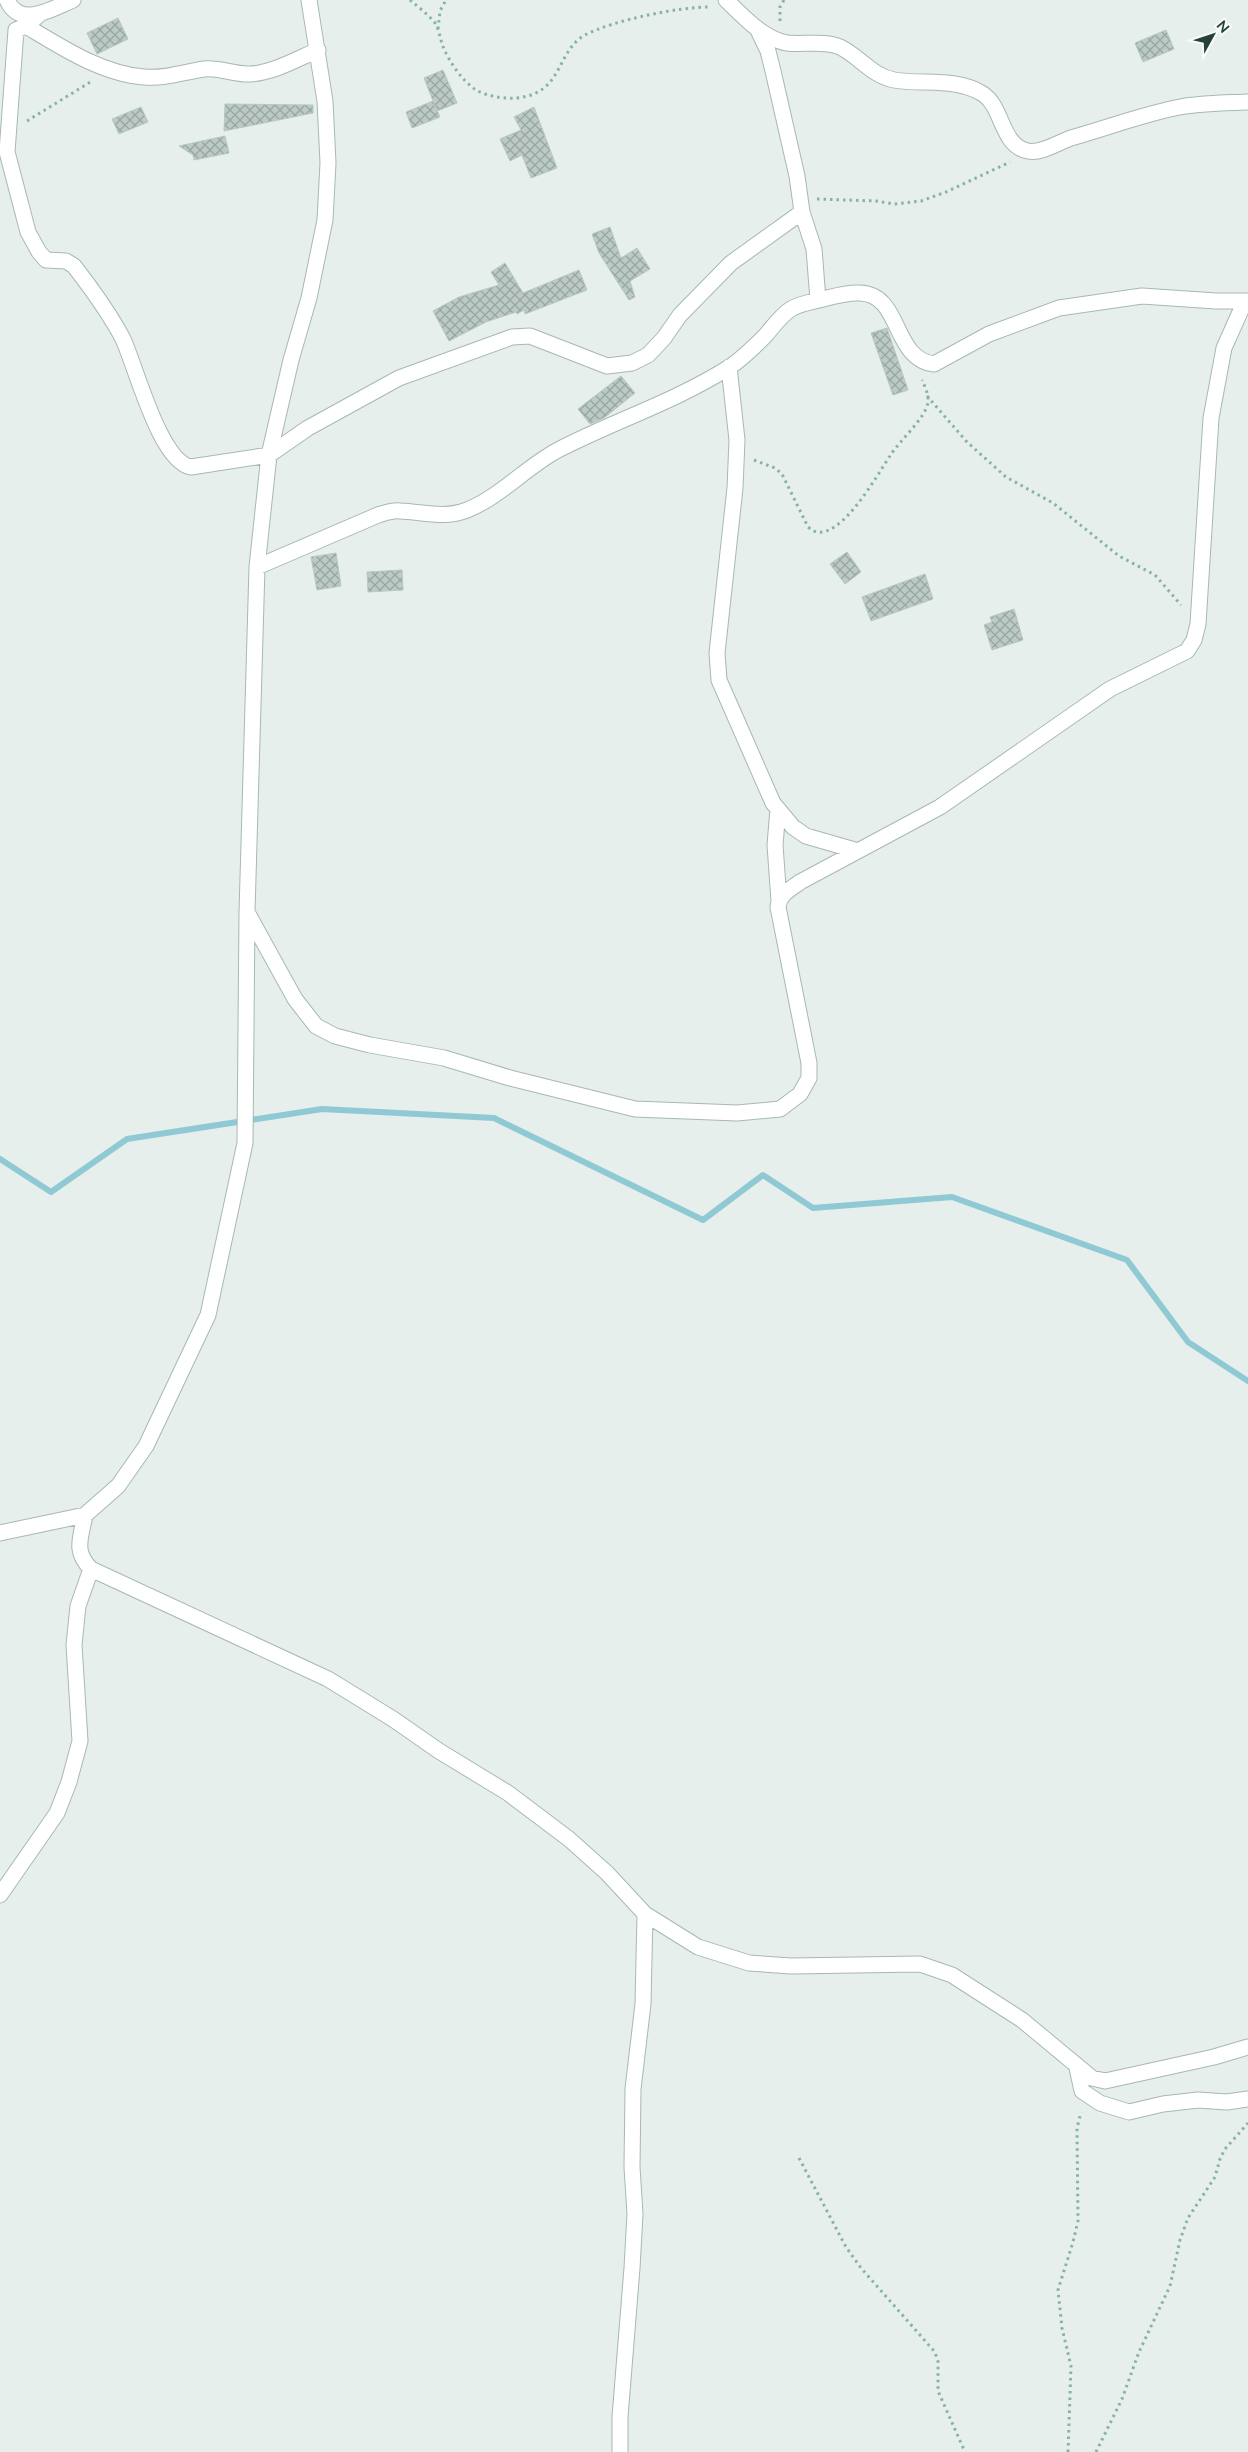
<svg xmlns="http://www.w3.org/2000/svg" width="1248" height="2452" font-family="Lato,sans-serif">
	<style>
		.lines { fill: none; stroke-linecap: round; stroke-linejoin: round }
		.stream { stroke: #8ec9d4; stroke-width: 6 }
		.building { fill: url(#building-cross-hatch); stroke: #b8c9c2 }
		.minor-casing { stroke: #a8b8b2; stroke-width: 17 }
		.path { stroke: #86b3a5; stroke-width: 3; stroke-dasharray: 2.5 4; stroke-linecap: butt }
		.minor { stroke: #fff; stroke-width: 15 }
	</style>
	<defs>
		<pattern id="building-cross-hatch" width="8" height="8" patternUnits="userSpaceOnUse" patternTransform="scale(1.25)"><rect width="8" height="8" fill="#bbcac4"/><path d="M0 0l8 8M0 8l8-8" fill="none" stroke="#98a6a0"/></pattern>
	</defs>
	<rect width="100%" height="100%" fill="#e6efeb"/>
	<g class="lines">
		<path class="stream" d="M 0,1159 L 51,1192 L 127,1139 L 322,1109 L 494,1118 L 703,1220 L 763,1175 L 813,1208 L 952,1197 L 1127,1260 L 1188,1342 L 1248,1381"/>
	</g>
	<path class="building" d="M 118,18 L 128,39 L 97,54 L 87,33 Z
		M 1166,30 L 1174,49 L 1143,62 L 1135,43 Z
		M 443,70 L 457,103 L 437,111 L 424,78 Z
		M 433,101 L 440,117 L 412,128 L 406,112 Z
		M 225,104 L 313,105 L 313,113 L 224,131 Z
		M 141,107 L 148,122 L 119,134 L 112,119 Z
		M 534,107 L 557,168 L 531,178 L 522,155 L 510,161 L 500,139 L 521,130 L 514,117 Z
		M 225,136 L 229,153 L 194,160 L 193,155 L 179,146 Z
		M 610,227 L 621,258 L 637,248 L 650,269 L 630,281 L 635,297 L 629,300 L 599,253 L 592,234 Z
		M 505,263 L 523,293 L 579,270 L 587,290 L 525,314 L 524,310 L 517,314 L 516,312 L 486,322 L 449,341 L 433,311 L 459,297 L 499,285 L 491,272 Z
		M 887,328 L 908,390 L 893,395 L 871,333 Z
		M 621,376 L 635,393 L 604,418 L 590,424 L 578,409 Z
		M 847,552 L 861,572 L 845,584 L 830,564 Z
		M 336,553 L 341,586 L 317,590 L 311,557 Z
		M 402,570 L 403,590 L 368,592 L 367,572 Z
		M 925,574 L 933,599 L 871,621 L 862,597 Z
		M 1014,609 L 1023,640 L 992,650 L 984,625 L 992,622 L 990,617 Z"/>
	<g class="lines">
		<g class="minor-casing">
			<path id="minor" d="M 7,0 C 20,29 51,9 73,0
				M 726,0 C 743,16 763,39 787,43 C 803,45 825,40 840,47 C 859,56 872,76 894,80 C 923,85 956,77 983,94 C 1003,107 1001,146 1028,151 C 1041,154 1059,142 1071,138 C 1107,128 1143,114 1180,107 C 1202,103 1226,103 1248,102
				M 41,13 L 26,26 L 16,30 L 7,152 L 28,232 L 39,252 L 46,260 L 66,261 L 74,266 C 91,288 110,314 123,339 C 136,367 160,462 191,467 L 269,455 L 308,428 L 399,378 L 512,337 L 530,336 L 607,366 L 632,363 L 648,355 L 664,338 L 680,315 L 731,263 L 802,212
				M 26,26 C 61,47 102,74 144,77 C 165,79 184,72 204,69 C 219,67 235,75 250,74 C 273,73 297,59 318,50
				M 758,30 L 768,51 L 773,71 L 797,176 L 802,212 L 814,249 L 818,300
				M 729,367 L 737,440 L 735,488 L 717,653 L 719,680 L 773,803 L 793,827 L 806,836 L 858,851
				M 257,567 L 378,515 C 385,513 393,510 400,511 C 424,512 444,519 467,510 C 500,497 526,467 558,450 C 614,421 674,402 728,368 C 741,360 754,347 765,336 C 773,327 781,315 791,309 C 801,303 812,302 823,299 C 835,296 848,292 860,293 C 902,294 892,359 934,364 L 989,334 L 1059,308 L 1142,296 L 1216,301 L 1248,301
				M 778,809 L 775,845 L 779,901
				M 247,912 L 295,999 L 316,1026 L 335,1036 L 370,1045 L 444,1058 L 510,1078 L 635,1109 L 737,1113 L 780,1109 L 800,1094 L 809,1078 L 809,1063 L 778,907 C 779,894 791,889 800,882 L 940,807 L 1110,689 L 1187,651 L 1194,640 L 1198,624 L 1211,418 L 1224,348 L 1245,301
				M 0,1533 L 85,1515 L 118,1486 L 146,1446 L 208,1315 L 245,1143 L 247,912 L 257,567 L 269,455 L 291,360 L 309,298 L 325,220 L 328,163 L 325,101 L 309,0
				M 91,1569 L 328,1679 L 393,1719 L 439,1751 L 508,1793 L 569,1839 L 607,1873 L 645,1914 L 698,1947 L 749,1963 L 791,1966 L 920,1964 L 952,1975 L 1022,2020 L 1092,2078 L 1105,2081 L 1214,2057 L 1248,2047
				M 0,1895 L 57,1813 L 69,1782 L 80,1741 L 74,1645 L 78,1606 L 91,1569 C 73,1551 81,1538 85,1515
				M 1077,2068 L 1082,2091 L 1100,2103 L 1129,2112 L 1163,2104 L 1198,2100 L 1227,2102 L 1248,2099
				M 620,2452 L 620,2417 L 632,2268 L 635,2214 L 632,2167 L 633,2089 L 643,2004 L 645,1914"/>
		</g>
		<path class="path" d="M 410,0 C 418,7 428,14 435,23 C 439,30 440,37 442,44 C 448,60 461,80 476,90 C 487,96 503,99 516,98 C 564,94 555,52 585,35 C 614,20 678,7 710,7
			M 780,21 L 780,7 L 784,0
			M 438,29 L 440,11 L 446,0
			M 27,121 L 92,81
			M 817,199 L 876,201 L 894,204 L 921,201 L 946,192 L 1010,162
			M 927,396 L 967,442 L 1006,477 L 1053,503 L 1119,556 L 1155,575 L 1181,605
			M 754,460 L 775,468 L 782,474 L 808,527 C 835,553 878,473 890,456 C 899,441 926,418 928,402 C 929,395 925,387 922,380
			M 799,2158 L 846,2247 L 861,2268 L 934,2351 L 938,2360 L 938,2391 L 965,2452
			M 1068,2452 L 1071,2366 L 1062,2328 L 1058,2290 L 1073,2242 L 1078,2221 L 1077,2128 L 1081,2112
			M 1096,2452 L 1122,2399 L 1139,2352 L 1170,2286 L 1180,2240 L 1188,2218 L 1215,2177 L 1220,2159 L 1225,2149 L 1248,2123"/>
		<use href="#minor" class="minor"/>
	</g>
	<g transform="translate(1213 35) rotate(50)" stroke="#f7fbf9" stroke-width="4" paint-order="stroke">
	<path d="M0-4L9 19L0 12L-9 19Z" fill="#24423a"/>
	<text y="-8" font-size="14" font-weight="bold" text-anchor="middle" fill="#24423a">N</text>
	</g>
</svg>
